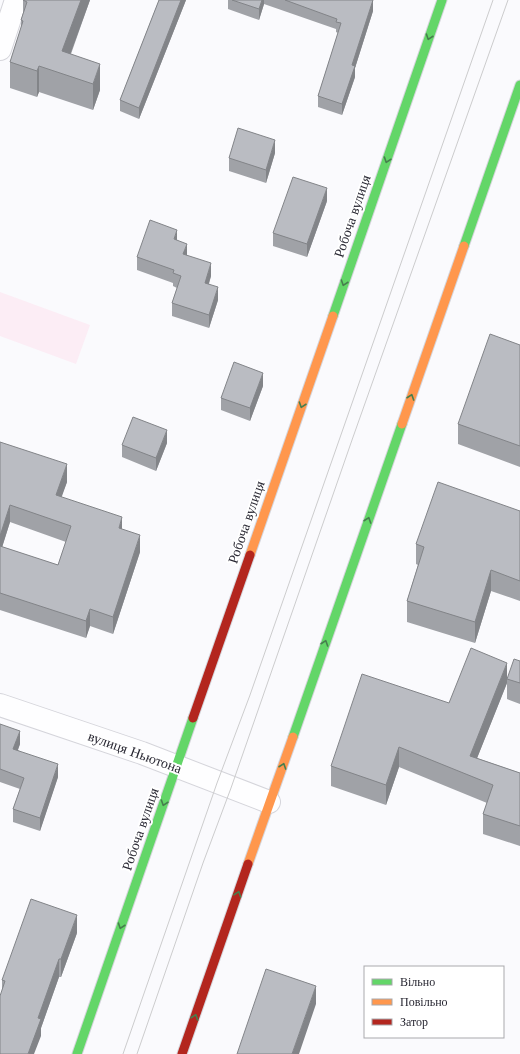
<svg xmlns="http://www.w3.org/2000/svg" width="520" height="1054" font-family="'Libre Baskerville',serif">
	<style>
		.pitch { fill: #fcedf5 }
		.lines { fill: none; stroke-linecap: round; stroke-linejoin: round }
		.street-casing { stroke: #d5d5db; stroke-width: 24 }
		.fast-casing { stroke: #d5d5db; stroke-width: 11 }
		.slow-casing { stroke: #d5d5db; stroke-width: 11 }
		.jam-casing { stroke: #d5d5db; stroke-width: 11 }
		.street { stroke: #fefeff; stroke-width: 22 }
		.fast { stroke: #63d668; stroke-width: 9 }
		.slow { stroke: #ff974d; stroke-width: 9 }
		.jam { stroke: #b3261e; stroke-width: 9 }
		.tram { stroke: #cccccd; stroke-width: 1 }
		.wall { fill: #a0a2a7; fill-rule: evenodd }
		.shaded-wall { fill: #828488 }
		.building { fill: #babcc2; stroke: #828488 }
		.oneway { stroke: #467e4d }
		.labels { text-anchor: middle; stroke-width: 4; stroke-linejoin: round; paint-order: stroke }
		.street-label { font-size: 14px; fill: #282732; stroke: #fff }
	</style>
	<rect width="100%" height="100%" fill="#fafafd"/>
	<path class="pitch" d="M 0,292 L 90,325 L 76,364 L 0,336 Z"/>
	<g class="lines">
		<g class="street-casing">
			<path id="street" d="M 0,49 L 16,0
				M 0,705 L 142,753 L 269,802"/>
		</g>
		<g class="fast-casing">
			<path id="fast" d="M 464,246 L 520,85
				M 333,316 L 442,0
				M 293,737 L 402,424
				M 77,1054 L 193,718"/>
		</g>
		<g class="slow-casing">
			<path id="slow" d="M 402,424 L 464,246
				M 250,555 L 333,316
				M 248,864 L 293,737"/>
		</g>
		<g class="jam-casing">
			<path id="jam" d="M 193,718 L 250,555
				M 182,1054 L 248,864"/>
		</g>
		<use href="#street" class="street"/>
		<use href="#fast" class="fast"/>
		<use href="#slow" class="slow"/>
		<use href="#jam" class="jam"/>
		<path class="tram" d="M 123,1054 L 217,783 L 250,695 L 493,0
			M 137,1054 L 203,863 L 231,788 L 352,440 L 508,0"/>
	</g>
	<path class="wall" d="M 23,0 L 90,0 L 71,54 L 100,90 L 93,110 L 39,92 L 37,97 L 10,88 L 10,62 L 21,28 L 21,20 L 23,13 Z
		M 159,0 L 186,0 L 139,119 L 120,111 L 120,100 Z
		M 228,0 L 373,0 L 373,11 L 355,68 L 355,77 L 342,115 L 318,107 L 318,96 L 338,33 L 336,32 L 336,29 L 264,4 L 259,20 L 228,9 Z
		M 275,153 L 266,183 L 229,171 L 229,158 Z
		M 327,201 L 307,257 L 273,246 L 273,233 Z
		M 177,240 L 187,255 L 211,276 L 209,284 L 218,300 L 209,328 L 172,316 L 172,303 L 177,288 L 173,286 L 173,283 L 137,270 L 137,257 Z
		M 520,345 L 520,467 L 458,444 L 458,424 Z
		M 263,386 L 250,421 L 221,410 L 221,398 Z
		M 0,442 L 67,482 L 61,497 L 122,529 L 140,552 L 113,634 L 90,626 L 86,638 L 0,610 ZM 10,522 L 66,542 L 58,565 L 2,547 Z
		M 167,443 L 156,471 L 122,457 L 122,445 Z
		M 520,511 L 520,601 L 491,591 L 475,643 L 407,622 L 407,601 L 418,565 L 416,564 L 416,544 Z
		M 520,661 L 520,704 L 507,699 L 507,683 L 477,758 L 520,773 L 520,846 L 483,834 L 483,814 L 487,803 L 399,767 L 386,805 L 331,786 L 331,766 L 449,703 L 507,678 Z
		M 0,724 L 20,744 L 18,750 L 58,777 L 40,831 L 13,822 L 13,809 L 20,789 L 0,782 Z
		M 77,933 L 61,977 L 59,977 L 41,1028 L 41,1036 L 2,990 L 2,980 Z"/>
	<path class="shaded-wall" d="M 81,0 L 90,0 L 63,74 L 62,51 Z
		M 181,0 L 186,0 L 139,119 L 139,108 Z
		M 262,0 L 264,0 L 264,4 L 259,20 L 259,9 Z
		M 373,0 L 373,11 L 355,68 L 355,77 L 342,115 L 342,104 L 352,65 Z
		M 100,64 L 100,90 L 93,110 L 93,84 Z
		M 39,66 L 39,92 L 37,97 L 37,71 Z
		M 275,140 L 275,153 L 266,183 L 266,170 Z
		M 327,188 L 327,201 L 307,257 L 307,244 Z
		M 177,230 L 177,243 L 174,239 Z
		M 187,244 L 187,257 L 183,254 Z
		M 211,263 L 211,276 L 205,295 L 205,283 Z
		M 218,287 L 218,300 L 209,328 L 209,315 Z
		M 263,373 L 263,386 L 250,421 L 250,408 Z
		M 167,430 L 167,443 L 156,471 L 156,458 Z
		M 67,464 L 67,482 L 56,513 L 56,495 Z
		M 10,505 L 10,522 L 0,554 L 0,536 Z
		M 122,517 L 122,534 L 119,528 Z
		M 140,535 L 140,552 L 113,634 L 113,617 Z
		M 491,570 L 491,591 L 475,643 L 475,622 Z
		M 90,609 L 90,626 L 86,638 L 86,621 Z
		M 507,663 L 507,683 L 470,776 L 470,756 Z
		M 20,731 L 20,744 L 13,762 L 13,749 Z
		M 399,747 L 399,767 L 386,805 L 386,785 Z
		M 58,764 L 58,777 L 40,831 L 40,818 Z
		M 77,915 L 77,933 L 61,977 L 61,959 Z
		M 59,959 L 59,977 L 41,1028 L 41,1036 L 34,1054 L 28,1054 L 38,1018 Z
		M 316,986 L 316,1004 L 299,1054 L 292,1054 Z"/>
	<path class="building" d="M 23,0 L 81,0 L 62,51 L 100,64 L 93,84 L 39,66 L 37,71 L 10,62 L 23,21 L 21,20 L 27,2 Z
		M 159,0 L 181,0 L 139,108 L 120,100 Z
		M 232,0 L 262,0 L 259,9 Z
		M 285,0 L 373,0 L 352,65 L 355,66 L 342,104 L 318,96 L 341,23 L 336,22 L 337,19 Z
		M 238,128 L 275,140 L 266,170 L 229,158 Z
		M 293,177 L 327,188 L 307,244 L 273,233 Z
		M 150,220 L 177,230 L 174,239 L 187,244 L 183,254 L 211,263 L 205,283 L 218,287 L 209,315 L 172,303 L 181,276 L 173,273 L 174,270 L 137,257 Z
		M 490,334 L 520,345 L 520,446 L 458,424 Z
		M 234,362 L 263,373 L 250,408 L 221,398 Z
		M 133,417 L 167,430 L 156,458 L 122,445 Z
		M 0,442 L 67,464 L 56,495 L 122,517 L 119,528 L 140,535 L 113,617 L 90,609 L 86,621 L 0,593 L 0,546 L 58,565 L 71,526 L 10,505 L 0,536 Z
		M 438,482 L 520,511 L 520,581 L 491,570 L 475,622 L 407,601 L 424,547 L 416,544 Z
		M 471,648 L 507,663 L 470,756 L 520,773 L 520,826 L 483,814 L 493,785 L 399,747 L 386,785 L 331,766 L 362,674 L 449,703 Z
		M 514,659 L 520,661 L 520,683 L 507,679 Z
		M 0,724 L 20,731 L 13,749 L 58,764 L 40,818 L 13,809 L 24,778 L 0,769 Z
		M 31,899 L 77,915 L 61,959 L 59,959 L 38,1018 L 41,1019 L 28,1054 L 0,1054 L 0,996 L 5,981 L 2,980 Z
		M 266,969 L 316,986 L 292,1054 L 237,1054 Z"/>
	<defs><path id="oneway-chevron" d="M-2-3.5L2.5 0L-2 3.5" fill="none" stroke-width="1.6" stroke-linecap="round" stroke-linejoin="round"/></defs>
	<g class="oneway">
		<use href="#oneway-chevron" transform="translate(429 37) rotate(109)"/>
		<use href="#oneway-chevron" transform="translate(387 160) rotate(109)"/>
		<use href="#oneway-chevron" transform="translate(344 283) rotate(109)"/>
		<use href="#oneway-chevron" transform="translate(411 397) rotate(-71)"/>
		<use href="#oneway-chevron" transform="translate(302 405) rotate(109)"/>
		<use href="#oneway-chevron" transform="translate(368 520) rotate(-71)"/>
		<use href="#oneway-chevron" transform="translate(325 643) rotate(-71)"/>
		<use href="#oneway-chevron" transform="translate(283 766) rotate(-71)"/>
		<use href="#oneway-chevron" transform="translate(164 803) rotate(109)"/>
		<use href="#oneway-chevron" transform="translate(238 894) rotate(-71)"/>
		<use href="#oneway-chevron" transform="translate(121 926) rotate(109)"/>
		<use href="#oneway-chevron" transform="translate(195 1017) rotate(-71)"/>
	</g>
	<g class="labels">
		<g class="street-label">
			<text transform="translate(352 216) rotate(-71)" y="5">Робоча вулиця</text>
			<text transform="translate(246 522) rotate(-71)" y="5">Робоча вулиця</text>
			<text transform="translate(135 752) rotate(20)" y="5">вулиця Ньютона</text>
			<text transform="translate(140 829) rotate(-71)" y="5">Робоча вулиця</text>
		</g>
	</g>
	<rect x="364" y="966" width="140" height="72" fill="#ffffff" stroke="#a9a9ad"/>
	<rect x="372" y="979" width="20" height="6" fill="#63d668" stroke="#a9a9ad"/>
	<text x="400" y="986" font-size="12" fill="#282732">Вільно</text>
	<rect x="372" y="999" width="20" height="6" fill="#ff974d" stroke="#a9a9ad"/>
	<text x="400" y="1006" font-size="12" fill="#282732">Повільно</text>
	<rect x="372" y="1019" width="20" height="6" fill="#b3261e" stroke="#a9a9ad"/>
	<text x="400" y="1026" font-size="12" fill="#282732">Затор</text>
</svg>
